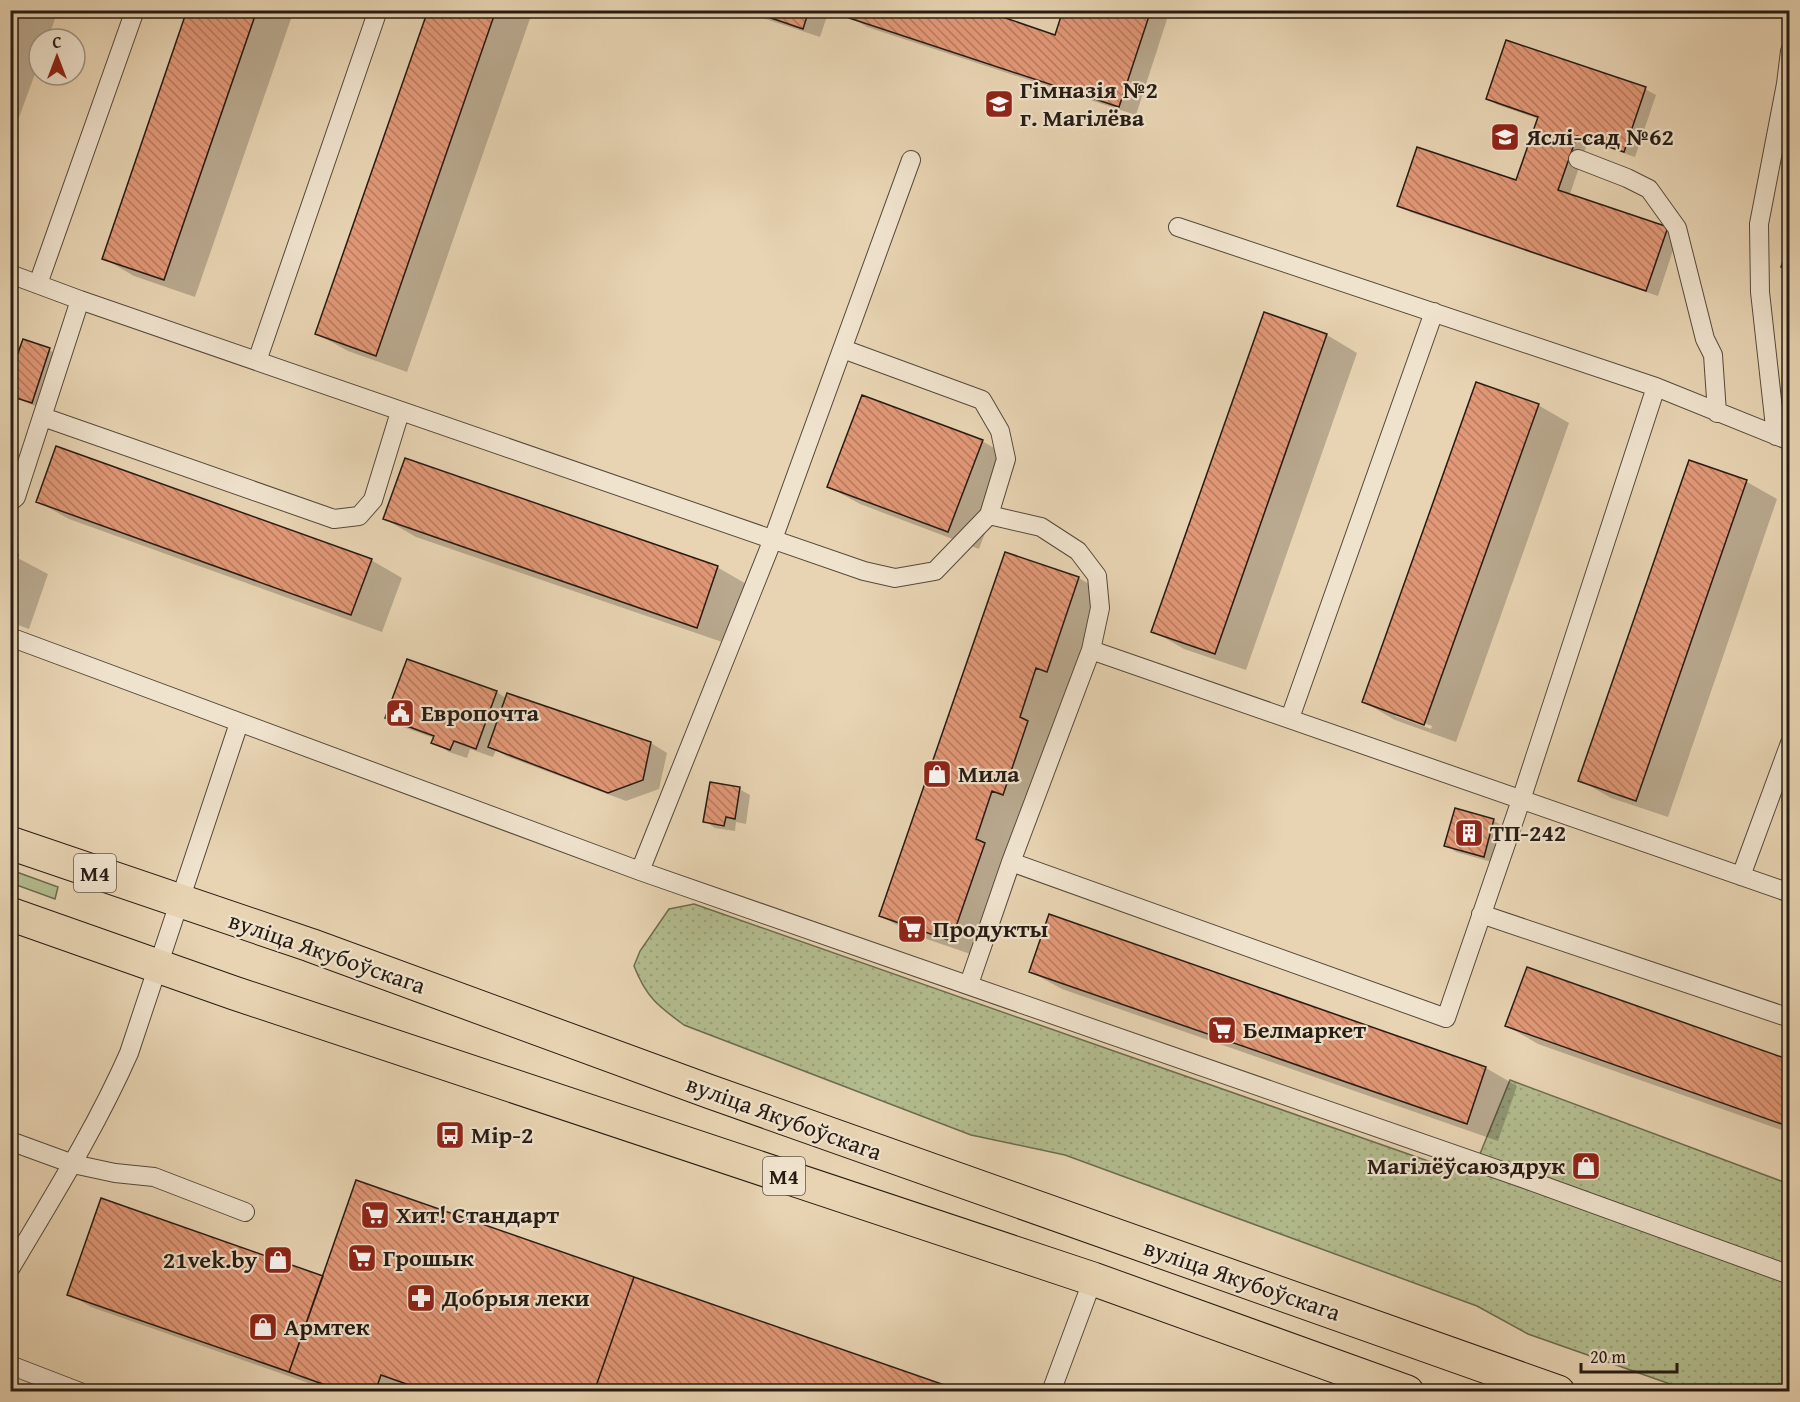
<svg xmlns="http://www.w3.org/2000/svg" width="1800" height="1402" font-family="'Gentium Book Plus',serif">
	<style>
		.grass { fill: url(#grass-tufts); stroke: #6c6c51; stroke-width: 1.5 }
		.park { fill: url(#park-dots); stroke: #6c6c51; stroke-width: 1.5 }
		.shadow { fill: #0003; fill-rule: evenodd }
		.building { fill: url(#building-back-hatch); stroke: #261b13; stroke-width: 1.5 }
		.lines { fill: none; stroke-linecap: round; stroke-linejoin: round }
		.service-casing { stroke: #56493b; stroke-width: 20 }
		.primary-casing { stroke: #261b13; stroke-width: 35 }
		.service { stroke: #f0e3ce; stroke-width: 18 }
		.primary { stroke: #e8d4b3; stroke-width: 33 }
		.labels { text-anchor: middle; stroke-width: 4.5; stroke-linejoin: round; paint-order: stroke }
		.shield { fill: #f0e3ce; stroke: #63574b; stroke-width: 1.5 }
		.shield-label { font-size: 22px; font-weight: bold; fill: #261b13 }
		.poi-label { font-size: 24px; font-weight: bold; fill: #261b13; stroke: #f0e3ce; text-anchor: start }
		.street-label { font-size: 24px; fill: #261b13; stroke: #f0e3ce }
	</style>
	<defs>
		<pattern id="grass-tufts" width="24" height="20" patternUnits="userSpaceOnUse" patternTransform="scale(1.5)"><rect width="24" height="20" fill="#b3bd8f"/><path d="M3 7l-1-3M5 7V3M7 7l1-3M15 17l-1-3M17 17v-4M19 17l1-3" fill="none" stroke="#9aa27a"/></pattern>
		<pattern id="park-dots" width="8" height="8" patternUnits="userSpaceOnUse" patternTransform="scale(1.5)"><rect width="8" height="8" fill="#b3bd8f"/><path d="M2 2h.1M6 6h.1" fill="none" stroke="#9aa27a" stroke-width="1.8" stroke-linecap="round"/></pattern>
		<pattern id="building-back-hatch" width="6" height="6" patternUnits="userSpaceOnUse" patternTransform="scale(1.5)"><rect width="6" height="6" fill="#e29877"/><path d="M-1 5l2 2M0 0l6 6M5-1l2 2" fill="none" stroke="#b77b60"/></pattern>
	</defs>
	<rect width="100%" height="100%" fill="#e8d4b3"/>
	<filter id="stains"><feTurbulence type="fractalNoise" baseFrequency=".00333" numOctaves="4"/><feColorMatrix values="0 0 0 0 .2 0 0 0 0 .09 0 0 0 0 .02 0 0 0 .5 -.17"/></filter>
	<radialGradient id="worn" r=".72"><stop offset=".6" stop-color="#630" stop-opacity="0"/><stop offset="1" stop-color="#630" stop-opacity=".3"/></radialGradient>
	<path class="grass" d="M 11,870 L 58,887 L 55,899 L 11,883 Z"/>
	<path class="park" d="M 694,904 L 1471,1176 L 1510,1080 L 1789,1184 L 1789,1391 L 1690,1391 L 1528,1334 L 1477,1306 L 1065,1155 L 971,1135 L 684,1025 C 658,1006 646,997 634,966 L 640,951 L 669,909 Z"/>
	<path class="shadow" d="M 10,10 L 58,10 L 48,39 L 39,39 L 39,63 L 10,142 Z
		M 189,10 L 294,10 L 195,297 L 134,276 L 103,258 Z
		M 430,10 L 533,10 L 407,372 L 348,351 L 317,334 Z
		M 739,10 L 829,10 L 820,37 Z
		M 1065,10 L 1170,10 L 1136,115 L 867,27 L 851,17 L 1056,37 Z
		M 1645,89 L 1656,95 L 1635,157 L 1588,141 L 1570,194 L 1667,229 L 1678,235 L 1658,296 L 1410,212 L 1399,205 L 1517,182 L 1539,119 L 1498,105 L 1487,99 Z
		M 1327,335 L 1357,353 L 1246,670 L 1184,649 L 1153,631 Z
		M 49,350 L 60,356 L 43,409 L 10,396 L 10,380 Z
		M 1538,405 L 1569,423 L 1456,742 L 1395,720 L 1364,702 ZM 1395,713 L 1432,726 L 1431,729 L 1395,716 Z
		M 982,441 L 1013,459 L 979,549 L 860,504 L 829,487 Z
		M 1690,462 L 1747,482 L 1777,499 L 1668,817 L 1611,798 L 1580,780 Z
		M 38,502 L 371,560 L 402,578 L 382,632 L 69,519 Z
		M 385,519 L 717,567 L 748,585 L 728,644 L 416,537 Z
		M 10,554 L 48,574 L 29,629 L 10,622 Z
		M 1079,578 L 1109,596 L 1078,688 L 1068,685 L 982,958 L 912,934 L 881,916 Z
		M 408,661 L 497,692 L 507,699 L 651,743 L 667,753 L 659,789 L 626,801 L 506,756 L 496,750 L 493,757 L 470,749 L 467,758 L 449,752 L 433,742 L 434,738 L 403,727 L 387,717 Z
		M 739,789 L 750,795 L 746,824 L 736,822 L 735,831 L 715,828 L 705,821 Z
		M 1456,810 L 1494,821 L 1505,827 L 1495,863 L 1456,852 L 1445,845 Z
		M 1050,916 L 1486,1068 L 1517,1086 L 1498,1141 L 1062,989 L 1031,972 Z
		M 1507,1026 L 1790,1062 L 1790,1133 L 1538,1044 Z
		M 1595,1163 L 1600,1166 L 1596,1178 L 1582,1173 Z
		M 324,1278 L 955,1390 L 958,1392 L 419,1392 L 403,1386 L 401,1392 L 334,1392 L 91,1307 L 69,1294 Z"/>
	<path class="building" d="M 10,10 L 21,10 L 10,39 Z
		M 187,10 L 257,10 L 164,280 L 102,259 Z
		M 428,10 L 496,10 L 376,356 L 315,334 Z
		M 748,10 L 809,10 L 803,29 Z
		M 852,10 L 982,10 L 1055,35 L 1063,10 L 1151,10 L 1119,107 L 849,18 Z
		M 1506,40 L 1646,87 L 1624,152 L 1577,136 L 1558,190 L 1668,227 L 1646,291 L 1397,206 L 1417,147 L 1516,180 L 1538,117 L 1486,99 Z
		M 1790,240 L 1790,269 L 1781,267 Z
		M 1264,312 L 1327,334 L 1215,654 L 1151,632 Z
		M 23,339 L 50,348 L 32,403 L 10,396 L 10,375 Z
		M 1476,382 L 1539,404 L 1424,725 L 1362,702 Z
		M 862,395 L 983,440 L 948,532 L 827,487 Z
		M 56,446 L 372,559 L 351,615 L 36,502 Z
		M 405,458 L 718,566 L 697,628 L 383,519 Z
		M 1689,460 L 1747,480 L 1636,801 L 1578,781 Z
		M 10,552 L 18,555 L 10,576 Z
		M 1005,552 L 1079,577 L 1047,672 L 1036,668 L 1020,717 L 1028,721 L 1003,795 L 992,791 L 976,839 L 985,843 L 951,941 L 879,916 Z
		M 407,659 L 497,691 L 476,749 L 454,741 L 450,750 L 431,743 L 434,736 L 385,718 Z
		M 507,693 L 651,742 L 643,780 L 608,793 L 488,747 Z
		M 710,782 L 740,787 L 735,819 L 726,817 L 724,826 L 703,822 Z
		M 1455,808 L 1494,819 L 1484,857 L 1444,846 Z
		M 1049,914 L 1486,1067 L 1467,1124 L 1029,972 Z
		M 1527,967 L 1790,1060 L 1790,1127 L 1505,1026 Z
		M 1580,1156 L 1596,1162 L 1591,1176 L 1576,1171 Z
		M 356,1180 L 634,1277 L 594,1392 L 429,1392 L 381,1375 L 375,1392 L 345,1392 L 289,1372 Z
		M 101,1198 L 323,1276 L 289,1372 L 67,1295 Z
		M 634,1277 L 956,1389 L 955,1392 L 594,1392 Z"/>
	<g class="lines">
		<g class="service-casing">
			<path id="service" d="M 1578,159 L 1627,178 L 1649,189 L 1677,228 L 1705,339 L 1713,355 L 1717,413
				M 1178,227 L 1656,387 L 1790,441
				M 10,274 L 80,300 L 864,571 L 895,578 L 935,571 L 989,515 L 1006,459 L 1000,431 L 982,400 L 843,349
				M 38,284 L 135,10
				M 257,361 L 378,10
				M 43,417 L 334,519 L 359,516 L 373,500 L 400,412
				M 1776,436 L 1760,292 L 1759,224 L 1786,84 L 1790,51
				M 10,502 L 16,497 L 80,300
				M 10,637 L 640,871 L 1525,1179 L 1790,1275
				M 1091,650 L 1790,893
				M 1290,718 L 1434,312
				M 1011,862 L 1446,1018 L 1521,800 L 1656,387
				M 640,871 L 773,539 L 911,160
				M 1741,876 L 1790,743
				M 1481,914 L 1790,1018
				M 969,984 L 1011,862 L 1091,650 L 1100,608 L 1097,576 L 1078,551 L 1041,527 L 989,515
				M 10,1141 L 73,1164 L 115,1173 L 154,1177 L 245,1212
				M 10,1269 C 52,1198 96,1128 129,1053 L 239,723
				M 10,1365 L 80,1392
				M 1051,1392 L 1093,1279"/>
		</g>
		<g class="primary-casing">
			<path id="primary" d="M 10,843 L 310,945 L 708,1091 L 1558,1392
				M 10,914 L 234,993 L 1093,1279 L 1407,1392"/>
		</g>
		<use href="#service" class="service"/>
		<use href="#primary" class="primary"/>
	</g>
	<defs>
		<g id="school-square" transform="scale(1.5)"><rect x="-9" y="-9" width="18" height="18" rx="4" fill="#8f2418" stroke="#f0e3ce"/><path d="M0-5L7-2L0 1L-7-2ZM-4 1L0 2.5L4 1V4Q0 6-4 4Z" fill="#fff"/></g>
		<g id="civic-square" transform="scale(1.5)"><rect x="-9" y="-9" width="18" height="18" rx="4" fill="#8f2418" stroke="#f0e3ce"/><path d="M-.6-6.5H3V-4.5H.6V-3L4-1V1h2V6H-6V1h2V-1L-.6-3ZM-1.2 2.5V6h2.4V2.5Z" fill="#fff"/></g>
		<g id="shop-square" transform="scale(1.5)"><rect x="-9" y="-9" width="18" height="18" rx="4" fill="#8f2418" stroke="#f0e3ce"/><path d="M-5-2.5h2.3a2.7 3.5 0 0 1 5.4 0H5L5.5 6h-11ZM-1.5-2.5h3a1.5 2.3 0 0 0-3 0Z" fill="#fff"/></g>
		<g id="building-square" transform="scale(1.5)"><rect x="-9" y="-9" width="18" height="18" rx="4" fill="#8f2418" stroke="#f0e3ce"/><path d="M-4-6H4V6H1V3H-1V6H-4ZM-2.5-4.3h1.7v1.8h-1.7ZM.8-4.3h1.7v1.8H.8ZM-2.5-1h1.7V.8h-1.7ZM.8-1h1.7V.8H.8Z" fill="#fff"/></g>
		<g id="supermarket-square" transform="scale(1.5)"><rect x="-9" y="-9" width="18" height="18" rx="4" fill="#8f2418" stroke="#f0e3ce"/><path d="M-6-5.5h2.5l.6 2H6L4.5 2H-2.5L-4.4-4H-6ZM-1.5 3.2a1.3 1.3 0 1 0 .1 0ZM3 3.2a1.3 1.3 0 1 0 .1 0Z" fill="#fff"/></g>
		<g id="bus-square" transform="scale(1.5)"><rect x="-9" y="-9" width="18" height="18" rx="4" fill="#8f2418" stroke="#f0e3ce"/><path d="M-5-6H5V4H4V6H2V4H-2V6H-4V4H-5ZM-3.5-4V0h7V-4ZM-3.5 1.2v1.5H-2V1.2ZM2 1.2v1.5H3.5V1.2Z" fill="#fff"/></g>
		<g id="pharmacy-square" transform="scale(1.5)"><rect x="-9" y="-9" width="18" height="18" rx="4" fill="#8f2418" stroke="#f0e3ce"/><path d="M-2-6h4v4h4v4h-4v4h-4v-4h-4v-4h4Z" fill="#fff"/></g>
	</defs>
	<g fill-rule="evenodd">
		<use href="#school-square" x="999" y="104"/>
		<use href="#school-square" x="1505" y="137"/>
		<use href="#civic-square" x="400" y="713"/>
		<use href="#shop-square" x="937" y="774"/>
		<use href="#building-square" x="1469" y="833"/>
		<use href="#supermarket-square" x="912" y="929"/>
		<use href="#supermarket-square" x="1222" y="1030"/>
		<use href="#bus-square" x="450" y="1135"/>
		<use href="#shop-square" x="1586" y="1166"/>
		<use href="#supermarket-square" x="375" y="1215"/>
		<use href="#supermarket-square" x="362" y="1258"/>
		<use href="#shop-square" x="278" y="1260"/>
		<use href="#pharmacy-square" x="421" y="1298"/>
		<use href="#shop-square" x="263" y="1327"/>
	</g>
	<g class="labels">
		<g class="shield">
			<rect x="74" y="854" width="42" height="38" rx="4.5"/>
			<rect x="763" y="1157" width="42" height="38" rx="4.5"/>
		</g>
		<g class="shield-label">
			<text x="95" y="881">М4</text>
			<text x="784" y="1184">М4</text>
		</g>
		<g class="poi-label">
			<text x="1020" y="98">Гімназія №2<tspan x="1020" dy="28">г. Магілёва</tspan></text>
			<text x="1526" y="145">Яслі-сад №62</text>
			<text x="421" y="721">Европочта</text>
			<text x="958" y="782">Мила</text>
			<text x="1490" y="841">ТП-242</text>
			<text x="933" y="937">Продукты</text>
			<text x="1243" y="1038">Белмаркет</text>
			<text x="471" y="1143">Мір-2</text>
			<text x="1565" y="1174" text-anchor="end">Магілёўсаюздрук</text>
			<text x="396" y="1223">Хит! Стандарт</text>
			<text x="383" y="1266">Грошык</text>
			<text x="257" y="1268" text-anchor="end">21vek.by</text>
			<text x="442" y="1306">Добрыя леки</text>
			<text x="284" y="1335">Армтек</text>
		</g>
		<g class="street-label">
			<text transform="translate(327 953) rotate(19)" y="8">вуліца Якубоўскага</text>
			<text transform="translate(784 1118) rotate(20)" y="8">вуліца Якубоўскага</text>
			<text transform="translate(1242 1280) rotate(19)" y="8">вуліца Якубоўскага</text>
		</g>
	</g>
	<rect width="1800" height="1402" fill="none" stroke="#e8d4b3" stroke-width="36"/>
	<rect x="12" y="12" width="1776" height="1378" fill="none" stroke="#261b13" stroke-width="3"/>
	<rect x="18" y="18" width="1764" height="1366" fill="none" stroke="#261b13" stroke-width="1.5"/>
	<g transform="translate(57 57)"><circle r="28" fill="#f0e3ce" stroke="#9f9383" stroke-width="1.5"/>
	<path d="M0-4.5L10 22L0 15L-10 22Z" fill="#8f2418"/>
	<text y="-9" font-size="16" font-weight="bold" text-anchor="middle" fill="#261b13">С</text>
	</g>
	<path d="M1581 1363v9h96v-9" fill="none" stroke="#261b13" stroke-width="3"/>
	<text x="1590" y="1363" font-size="18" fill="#261b13" stroke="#f0e3ce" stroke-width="4.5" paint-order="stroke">20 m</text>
	<rect width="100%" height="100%" filter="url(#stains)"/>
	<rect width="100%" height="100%" fill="url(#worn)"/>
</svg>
